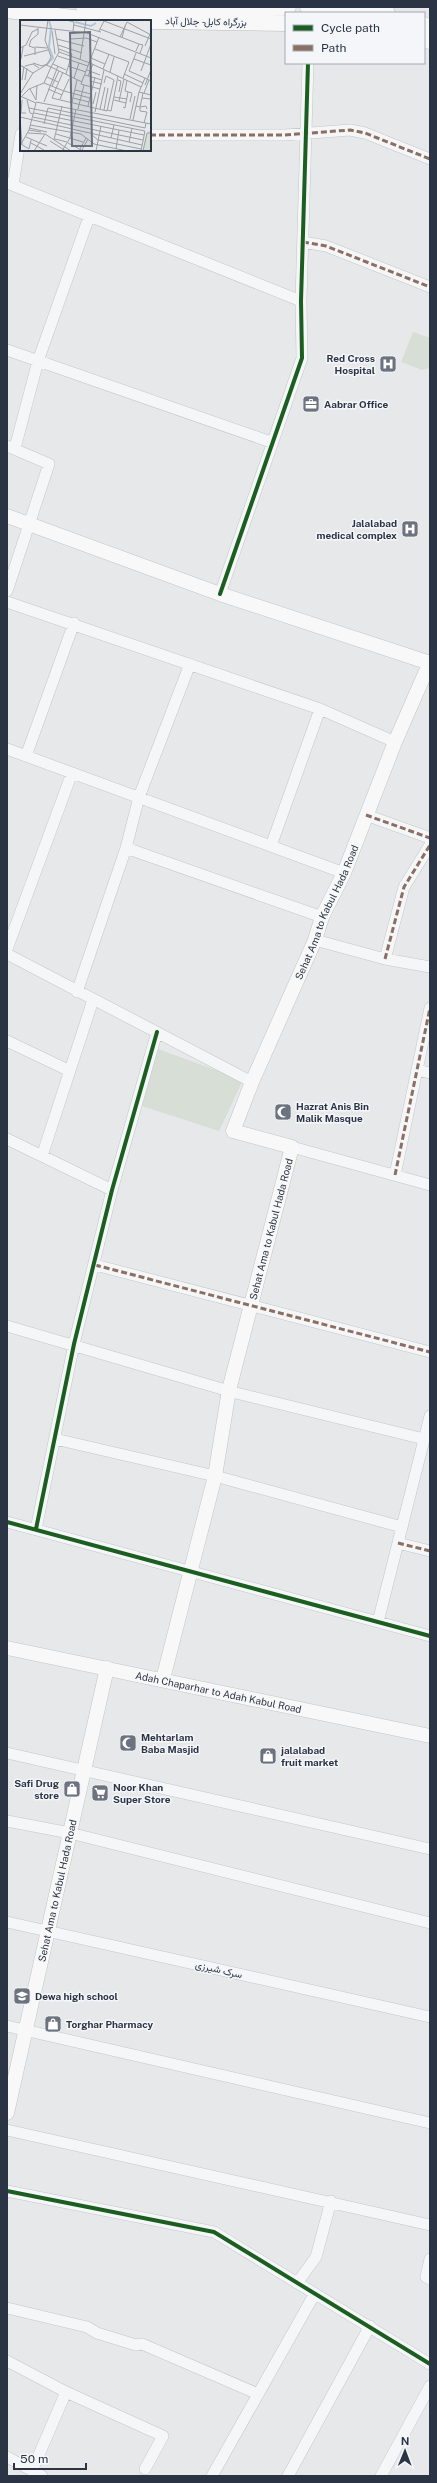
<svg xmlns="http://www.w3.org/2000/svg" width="437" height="2483" font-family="'Public Sans',Vazirmatn,sans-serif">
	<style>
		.green { fill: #d6ded6 }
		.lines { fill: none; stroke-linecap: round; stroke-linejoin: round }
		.minor-casing { stroke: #c4c6c8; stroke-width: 12 }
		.major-casing { stroke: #c2c5c8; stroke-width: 15 }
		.highway-casing { stroke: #b8bbbf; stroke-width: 17 }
		.minor { stroke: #f5f6f7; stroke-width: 11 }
		.major { stroke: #f8f8f8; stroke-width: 14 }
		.highway { stroke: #f8f8f8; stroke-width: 16 }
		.quiet { stroke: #8d6e63; stroke-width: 3; stroke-dasharray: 6 3; stroke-linecap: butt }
		.cycleway-casing { stroke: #f4f6f9; stroke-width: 6 }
		.cycleway { stroke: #1b5e20; stroke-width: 4 }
		.labels { text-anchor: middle; stroke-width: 3; stroke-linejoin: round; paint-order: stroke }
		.street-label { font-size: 10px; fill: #2b3445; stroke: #f4f6f9 }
		.poi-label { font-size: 10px; font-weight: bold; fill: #2b3445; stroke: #f4f6f9; text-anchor: start }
		.inset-river { fill: none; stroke: #b4c4d5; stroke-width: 2 }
		.inset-road { fill: none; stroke: #9ba0a8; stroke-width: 1 }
		.view { fill: #6c737f; fill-opacity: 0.15; stroke: #6c737f; stroke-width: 2 }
		.inset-edge { fill: none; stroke: #2b3445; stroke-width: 2 }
	</style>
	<rect width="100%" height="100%" fill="#e6e8ea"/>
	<path class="green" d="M 413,332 L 430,338 L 429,368 L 422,370 L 401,362 Z
		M 158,1049 L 243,1080 L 219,1131 L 142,1106 Z"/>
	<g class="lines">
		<g class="minor-casing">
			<path id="minor" d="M 150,135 L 285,135 L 350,130 L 365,133 L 430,159
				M 7,183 L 301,301
				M 13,185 L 21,134
				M 303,242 L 326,246 L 430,287
				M 7,350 L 271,442
				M 7,446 L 49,464 L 7,591
				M 15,448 L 38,361 L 89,217
				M 220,594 L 302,358 L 301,301 L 308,63
				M 7,602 L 320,709 L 395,742
				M 7,749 L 344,873
				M 26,756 L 74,623
				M 366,815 L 430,838
				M 271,846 L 320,709
				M 126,848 L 322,917
				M 315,940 L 385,959 L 430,967
				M 7,949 L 72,773
				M 7,954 L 252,1082
				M 385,959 L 404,887 L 430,845
				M 77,992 L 126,848 L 139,797 L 190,664
				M 7,1041 L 70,1071
				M 417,1070 L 430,1073
				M 7,1139 L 112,1190
				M 292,1147 L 430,1185
				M 42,1156 L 93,1000
				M 395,1175 L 430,1008
				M 95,1265 L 430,1352
				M 7,1326 L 236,1393 L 424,1439
				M 55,1439 L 215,1476 L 402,1527
				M 7,1522 L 430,1636
				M 36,1529 L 74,1344 L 112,1190 L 157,1032
				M 398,1543 L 430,1551
				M 378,1622 L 430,1416
				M 7,1753 L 430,1849
				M 7,1821 L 70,1833 L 430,1923
				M 7,1922 L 430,2017
				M 7,2026 L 430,2123
				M 7,2130 L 430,2225
				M 7,2191 L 214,2232 L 430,2364
				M 430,2259 L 426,2277 L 430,2279
				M 297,2283 L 316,2257 L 331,2201
				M 7,2308 L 87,2327 L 97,2333 L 136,2345 L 142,2344 L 258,2394
				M 7,2361 L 66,2392 L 163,2436 L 145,2469
				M 7,2457 L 42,2476
				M 32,2471 L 66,2392
				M 212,2476 L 314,2295
				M 288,2476 L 370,2326
				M 381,2476 L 430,2386"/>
		</g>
		<g class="major-casing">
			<g id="major">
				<path d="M 7,516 L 220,594 L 430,663"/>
				<path id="s1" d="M 7,1648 L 430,1736"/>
				<path id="s2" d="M 163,1679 L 215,1476 L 229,1390 L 292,1147 L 233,1131 L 252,1082 L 315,940 L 322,917 L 344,873 L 395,742 L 430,662"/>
				<path id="s3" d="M 7,2113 L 107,1668"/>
			</g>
		</g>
		<g class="highway-casing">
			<path id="highway" d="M 84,7 L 116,9 L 288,7
				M 308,7 L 387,13
				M 7,10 L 90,20 L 286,23
				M 424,25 L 430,28
				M 424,38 L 430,41"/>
		</g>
		<use href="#minor" class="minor"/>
		<use href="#major" class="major"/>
		<use href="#highway" class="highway"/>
		<path class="quiet" d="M 150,135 L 285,135 L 350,130 L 365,133 L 430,159
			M 303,242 L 326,246 L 430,287
			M 366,815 L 430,838
			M 385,959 L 404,887 L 430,845
			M 395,1175 L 430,1008
			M 95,1265 L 430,1352
			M 398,1543 L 430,1551"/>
		<g class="cycleway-casing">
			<path id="cycleway" d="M 220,594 L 302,358 L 301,301 L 308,63
				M 7,1522 L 430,1636
				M 36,1529 L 74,1344 L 112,1190 L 157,1032
				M 7,2191 L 214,2232 L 430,2364"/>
		</g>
		<use href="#cycleway" class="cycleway"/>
	</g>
	<defs>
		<g id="hospital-square" transform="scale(0.9)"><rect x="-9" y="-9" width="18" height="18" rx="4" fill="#6c737f" stroke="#f4f6f9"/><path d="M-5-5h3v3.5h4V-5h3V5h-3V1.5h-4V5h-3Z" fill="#fff"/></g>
		<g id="office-square" transform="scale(0.9)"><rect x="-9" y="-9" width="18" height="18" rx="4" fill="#6c737f" stroke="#f4f6f9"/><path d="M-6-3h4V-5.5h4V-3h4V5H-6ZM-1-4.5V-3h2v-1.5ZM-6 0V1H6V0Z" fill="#fff"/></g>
		<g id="mosque-square" transform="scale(0.9)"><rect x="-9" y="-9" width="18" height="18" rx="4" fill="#6c737f" stroke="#f4f6f9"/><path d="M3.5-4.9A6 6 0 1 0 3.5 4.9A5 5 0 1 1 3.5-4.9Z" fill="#fff"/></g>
		<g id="shop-square" transform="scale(0.9)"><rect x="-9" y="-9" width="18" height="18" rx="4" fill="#6c737f" stroke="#f4f6f9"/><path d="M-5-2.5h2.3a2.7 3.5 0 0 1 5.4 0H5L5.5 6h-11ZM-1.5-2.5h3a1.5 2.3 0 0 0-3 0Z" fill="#fff"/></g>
		<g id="supermarket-square" transform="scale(0.9)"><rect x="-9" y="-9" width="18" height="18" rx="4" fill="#6c737f" stroke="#f4f6f9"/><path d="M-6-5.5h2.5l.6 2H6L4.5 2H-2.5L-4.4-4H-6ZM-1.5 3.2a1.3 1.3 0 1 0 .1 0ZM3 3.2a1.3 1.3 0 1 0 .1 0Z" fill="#fff"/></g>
		<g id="school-square" transform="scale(0.9)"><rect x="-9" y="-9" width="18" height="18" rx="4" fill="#6c737f" stroke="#f4f6f9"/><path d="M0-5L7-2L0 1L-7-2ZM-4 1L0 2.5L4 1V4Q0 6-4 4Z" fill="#fff"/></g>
	</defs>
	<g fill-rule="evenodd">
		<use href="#hospital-square" x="388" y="364"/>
		<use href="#office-square" x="311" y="404"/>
		<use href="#hospital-square" x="410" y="529"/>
		<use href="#mosque-square" x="283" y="1112"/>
		<use href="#mosque-square" x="128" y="1743"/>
		<use href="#shop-square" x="268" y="1756"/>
		<use href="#shop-square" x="72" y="1789"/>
		<use href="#supermarket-square" x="100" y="1793"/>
		<use href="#school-square" x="22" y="1996"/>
		<use href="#shop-square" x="53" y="2024"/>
	</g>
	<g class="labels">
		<g class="street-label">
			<text transform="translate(206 21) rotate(1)" y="4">بزرگراه کابل- جلال آباد</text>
			<text dy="4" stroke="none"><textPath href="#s2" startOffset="847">Sehat Ama to Kabul Hada Road</textPath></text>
			<text dy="4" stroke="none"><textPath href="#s2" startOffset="463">Sehat Ama to Kabul Hada Road</textPath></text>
			<text dy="4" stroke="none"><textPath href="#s1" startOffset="216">Adah Chaparhar to Adah Kabul Road</textPath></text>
			<text dy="4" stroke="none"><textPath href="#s3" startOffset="228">Sehat Ama to Kabul Hada Road</textPath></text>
			<text transform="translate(219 1969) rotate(13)" y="4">سرک شیرزی</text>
		</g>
		<g class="poi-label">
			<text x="375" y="362" text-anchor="end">Red Cross<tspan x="375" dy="12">Hospital</tspan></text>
			<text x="324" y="408">Aabrar Office</text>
			<text x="397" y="527" text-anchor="end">Jalalabad<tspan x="397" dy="12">medical complex</tspan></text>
			<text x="296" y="1110">Hazrat Anis Bin<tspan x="296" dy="12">Malik Masque</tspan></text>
			<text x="141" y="1741">Mehtarlam<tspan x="141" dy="12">Baba Masjid</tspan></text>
			<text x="281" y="1754">jalalabad<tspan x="281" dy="12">fruit market</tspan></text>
			<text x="59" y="1787" text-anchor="end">Safi Drug<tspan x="59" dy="12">store</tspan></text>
			<text x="113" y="1791">Noor Khan<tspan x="113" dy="12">Super Store</tspan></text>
			<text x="35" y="2000">Dewa high school</text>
			<text x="66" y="2028">Torghar Pharmacy</text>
		</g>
	</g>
	<g transform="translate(20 20)">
		<rect width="131" height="131" fill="#e6e8ea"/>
		<path d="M 131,110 L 131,131 L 123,131 L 127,112 Z" fill="#d6ded6"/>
		<path class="inset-river" d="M 55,2 L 71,6 L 76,3M 27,44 L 33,38 L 29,27 L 31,8 L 29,0"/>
		<path class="inset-road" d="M 46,0 L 54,2 L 53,11M 0,5 L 67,13 L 131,38M 54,5 L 81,12M 80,9 L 119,24 L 116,31M 35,10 L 39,32 L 70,43 L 121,67M 32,11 L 35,34M 79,11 L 84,1 L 131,19M 100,17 L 107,2 L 131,15M 102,18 L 105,6M 37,19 L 64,26M 51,19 L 66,18 L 77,22M 119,24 L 123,25 L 120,33M 38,25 L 62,33M 125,26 L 130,14M 15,27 L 27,28M 0,28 L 6,25 L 12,12 L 18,9M 39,29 L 52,34 L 46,54M 75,29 L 109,42 L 103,58M 15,35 L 15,28 L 9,26 L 11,20 L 18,14 L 18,8M 4,36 L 28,30M 38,36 L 68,46M 71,38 L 85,44M 1,39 L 3,27M 114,39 L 131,45M 60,40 L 66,0M 13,43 L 22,46 L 27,44M 33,44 L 46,50M 0,45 L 13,53M 27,45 L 31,37 L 25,20 L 28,0M 5,46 L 13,44 L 19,48M 48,46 L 66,52M 83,49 L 89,34M 67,50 L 80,55M 109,51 L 116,33M 109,51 L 125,58M 121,51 L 131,24M 43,52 L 32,78 L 87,91 L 94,60 L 86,56 L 84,63M 90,52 L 94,37M 104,54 L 123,63M 65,55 L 82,60M 68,56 L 73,44M 27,57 L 38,62M 54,58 L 59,43M 2,60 L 4,46M 5,60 L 7,48M 98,60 L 101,61 L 99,72M 107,60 L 105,71 L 112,73 L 110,82M 70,61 L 82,64M 131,61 L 125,58 L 119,72 L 131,75M 62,62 L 31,47 L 24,63 L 44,71 L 70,78M 64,65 L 80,69M 125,65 L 131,50M 32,66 L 39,51M 10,69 L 16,80M 28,69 L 42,75M 55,70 L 71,74M 123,73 L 122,78 L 131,79M 124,73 L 129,60M 0,74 L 13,53 L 26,45 L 31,47 L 39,32M 0,76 L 16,83 L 9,110 L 0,126M 1,77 L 9,69 L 24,63M 94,77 L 107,79M 53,78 L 69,82M 40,79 L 49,59M 2,80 L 1,93 L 6,93M 7,80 L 10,93 L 13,94M 16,80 L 17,65M 94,80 L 106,83M 99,81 L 104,59M 16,82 L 131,104M 24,82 L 38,46M 52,82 L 57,60M 73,84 L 76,72M 68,86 L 75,57M 116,86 L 120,87 L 122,78M 103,87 L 105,88 L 108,72M 9,88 L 125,111M 58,89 L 64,65 L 61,64 L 79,17M 80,89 L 85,67M 84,90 L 88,68M 87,90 L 91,91 L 98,56M 75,92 L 84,50M 14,93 L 124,115M 0,97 L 122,125M 0,97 L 2,124M 13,97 L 123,120M 110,99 L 115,76M 113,100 L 119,72M 124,103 L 127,92 L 120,91 L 120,87 L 126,86 L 127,89M 24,104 L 28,88 L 125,108 L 126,103M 10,105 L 61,114 L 74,124 L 107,131M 9,108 L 27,112M 9,110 L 21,112M 8,113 L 25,114M 36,114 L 63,122M 71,114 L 78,120 L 121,129M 6,117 L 27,126M 91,118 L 94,105M 35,119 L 47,122M 34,120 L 42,86M 30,121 L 46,131M 109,122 L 112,108M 11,123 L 24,130M 48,123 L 63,131M 1,124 L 9,129 L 11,120M 60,129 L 66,118M 96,129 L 99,110M 62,130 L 68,119M 14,131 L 25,114 L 51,131M 42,131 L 50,118 L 56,89M 76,131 L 81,106M 121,131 L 125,111M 123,131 L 127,113 L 131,113"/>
		<path class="view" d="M 70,12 L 72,126 L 52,126 L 50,13 Z"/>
		<rect width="131" height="131" class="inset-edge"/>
	</g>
	<rect width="437" height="2483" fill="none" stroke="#2b3445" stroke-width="16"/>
	<rect x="285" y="12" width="140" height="52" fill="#f4f6f9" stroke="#a4a8b1"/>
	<rect x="293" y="25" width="20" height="6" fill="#1b5e20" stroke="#a4a8b1"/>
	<text x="321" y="32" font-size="12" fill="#2b3445">Cycle path</text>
	<rect x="293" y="45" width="20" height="6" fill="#8d6e63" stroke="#a4a8b1"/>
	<text x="321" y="52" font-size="12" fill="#2b3445">Path</text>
	<g transform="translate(405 2451) rotate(1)" stroke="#f4f6f9" stroke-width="3" paint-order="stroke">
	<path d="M0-3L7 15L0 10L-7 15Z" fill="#2b3445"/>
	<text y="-6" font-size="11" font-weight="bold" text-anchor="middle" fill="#2b3445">N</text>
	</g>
	<path d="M14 2463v6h72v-6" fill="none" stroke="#2b3445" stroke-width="2"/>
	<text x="20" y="2463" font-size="12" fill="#2b3445" stroke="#f4f6f9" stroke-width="3" paint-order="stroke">50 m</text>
</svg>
